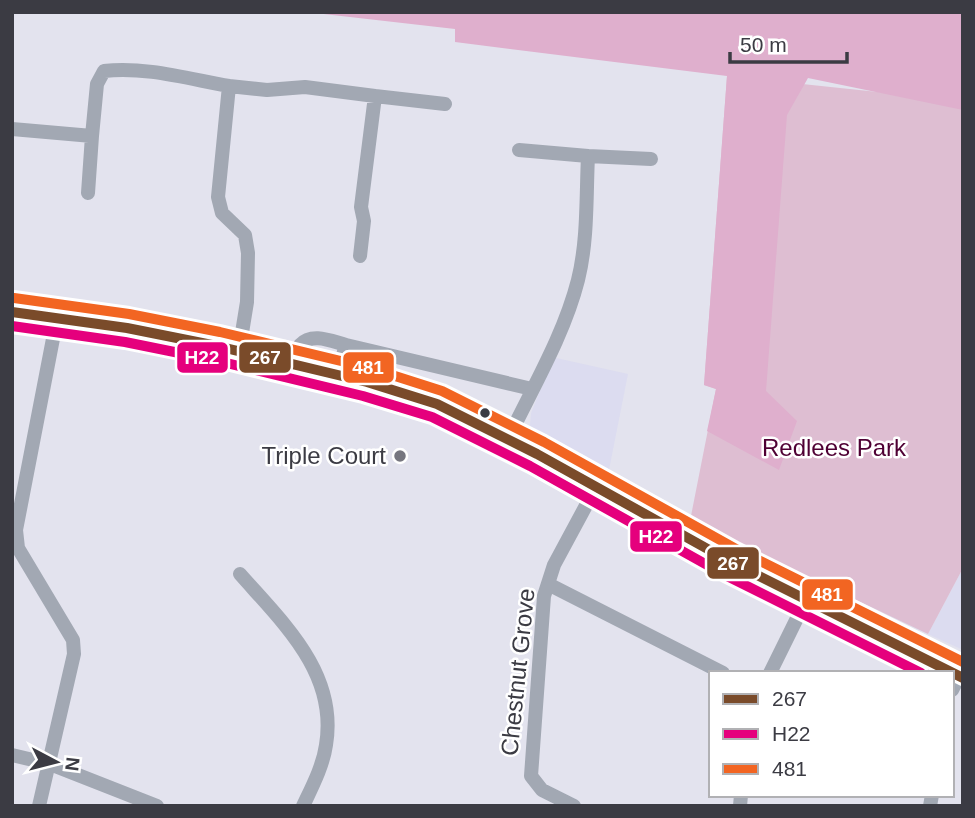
<svg xmlns="http://www.w3.org/2000/svg" width="975" height="818" font-family="Arial,sans-serif">
	<style>
		.built { fill: #dcdcf0 }
		.green { fill: #debed2 }
		.forest { fill: #dfafcd }
		.lines { fill: none; stroke-linecap: round; stroke-linejoin: round }
		.minor { stroke: #a2a8b3; stroke-width: 14 }
		.primary { stroke: #a3abb7; stroke-width: 21 }
		.bus-1-casing { stroke: #fff; stroke-width: 16 }
		.bus-2-casing { stroke: #fff; stroke-width: 16 }
		.bus-3-casing { stroke: #fff; stroke-width: 16 }
		.bus-1 { stroke: #7a4b2a; stroke-width: 10 }
		.bus-2 { stroke: #e5007d; stroke-width: 10 }
		.bus-3 { stroke: #f26522; stroke-width: 10 }
		.bus-dot { fill: #3b3b43; stroke: #fff; stroke-width: 2.5 }
		.poi-dot { fill: #76767f; stroke: #fff; stroke-width: 2.5 }
		.labels { text-anchor: middle; stroke-width: 5; stroke-linejoin: round; paint-order: stroke }
		.park-label { font-size: 24px; fill: #4f0034; stroke: #fff }
		.poi-label { font-size: 24px; fill: #3b3b43; stroke: #fff; text-anchor: end }
		.street-label { font-size: 24px; fill: #3b3b43; stroke: #fff }
		.line-badge { stroke: #fff; stroke-width: 2.5 }
		.badge-label { font-size: 19px; text-anchor: middle; font-weight: bold; fill: #fff }
	</style>
	<rect width="100%" height="100%" fill="#e3e3ee"/>
	<path class="built" d="M 556,358 L 628,374 L 608,475 L 535,434 L 530,425 L 531,413 L 543,383 Z
		M 963,568 L 963,650 L 928,634 Z"/>
	<path class="green" d="M 727,76 L 963,101 L 963,568 L 928,634 L 690,521 L 716,389 L 704,385 Z"/>
	<path class="forest" d="M 306,12 L 963,12 L 963,110 L 808,78 L 787,115 L 766,391 L 797,421 L 779,470 L 707,431 L 716,389 L 704,385 L 727,76 L 455,42 L 455,29 Z"/>
	<g class="lines">
		<path class="minor" d="M 375,96 L 445,104
			M 12,129 L 92,136 L 97,84 L 104,71 C 144,66 189,79 229,86
			M 519,150 L 588,156
			M 88,193 L 92,136
			M 300,345 C 312,332 331,341 346,345
			M 239,351 L 247,302 L 248,253 L 245,235 L 222,213 L 218,197 L 229,86 L 267,90 L 305,87 L 375,96 L 361,207 L 364,221 L 360,256
			M 337,375 L 346,345 L 532,389
			M 508,439 C 533,387 564,335 578,280 C 588,240 586,196 588,156 L 651,159
			M 240,574 C 283,623 338,673 326,745 C 323,766 312,787 303,806
			M 548,584 L 723,673
			M 770,673 L 806,600
			M 952,690 L 959,676
			M 12,755 L 50,764 L 157,806
			M 39,806 L 74,654 L 73,640 L 18,548 L 16,530 L 57,318
			M 574,806 L 542,790 L 531,776 L 544,596 L 554,565 L 596,487
			M 740,806 L 741,795
			M 930,806 L 932,795"/>
		<path class="primary" d="M 12,312 L 127,328 L 217,346 L 367,382 L 437,404 L 537,454 L 731,562 L 963,678"/>
		<g class="bus-1-casing">
			<path id="bus-1" d="M 12,312 L 127,328 L 217,346 L 367,382 L 437,404 L 537,454 L 731,562 L 963,678"/>
		</g>
		<g class="bus-2-casing">
			<path id="bus-2" d="M 12,326 L 125,342 L 214,360 L 363,396 L 432,417 L 530,466 L 725,575 L 921,673"/>
		</g>
		<g class="bus-3-casing">
			<path id="bus-3" d="M 14,298 L 129,314 L 220,332 L 370,368 L 442,391 L 544,442 L 738,550 L 963,662"/>
		</g>
		<use href="#bus-1" class="bus-1"/>
		<use href="#bus-2" class="bus-2"/>
		<use href="#bus-3" class="bus-3"/>
	</g>
	<circle class="bus-dot" cx="485" cy="413" r="6"/>
	<circle class="poi-dot" cx="400" cy="456" r="7"/>
	<g class="labels">
		<g class="park-label">
			<text x="834" y="456">Redlees Park</text>
		</g>
		<g class="poi-label">
			<text x="386" y="464">Triple Court</text>
		</g>
		<g class="street-label">
			<text transform="translate(518 672) rotate(-84)" y="8">Chestnut Grove</text>
		</g>
	</g>
	<g class="line-badge">
		<rect x="238" y="341" width="54" height="33" rx="7" fill="#7a4b2a"/>
		<rect x="176" y="341" width="53" height="33" rx="7" fill="#e5007d"/>
		<rect x="342" y="351" width="53" height="33" rx="7" fill="#f26522"/>
		<rect x="629" y="520" width="54" height="33" rx="7" fill="#e5007d"/>
		<rect x="706" y="546" width="54" height="34" rx="7" fill="#7a4b2a"/>
		<rect x="801" y="578" width="53" height="33" rx="7" fill="#f26522"/>
	</g>
	<g class="badge-label">
		<text x="265" y="364">267</text>
		<text x="202" y="364">H22</text>
		<text x="368" y="374">481</text>
		<text x="656" y="543">H22</text>
		<text x="733" y="570">267</text>
		<text x="827" y="601">481</text>
	</g>
	<rect width="975" height="818" fill="none" stroke="#3b3b43" stroke-width="28"/>
	<rect x="709" y="671" width="245" height="126" fill="#ffffff" stroke="#b1b1b4" stroke-width="2"/>
	<rect x="723" y="694" width="35" height="10" fill="#7a4b2a" stroke="#b1b1b4" stroke-width="2"/>
	<text x="772" y="706" font-size="21" fill="#3b3b43">267</text>
	<rect x="723" y="729" width="35" height="10" fill="#e5007d" stroke="#b1b1b4" stroke-width="2"/>
	<text x="772" y="741" font-size="21" fill="#3b3b43">H22</text>
	<rect x="723" y="764" width="35" height="10" fill="#f26522" stroke="#b1b1b4" stroke-width="2"/>
	<text x="772" y="776" font-size="21" fill="#3b3b43">481</text>
	<g transform="translate(56 762) rotate(97)" stroke="#ffffff" stroke-width="5" paint-order="stroke">
	<path d="M0-5L12 26L0 18L-12 26Z" fill="#3b3b43"/>
	<text y="-10" font-size="19" font-weight="bold" text-anchor="middle" fill="#3b3b43">N</text>
	</g>
	<path d="M730 52v10h117v-10" fill="none" stroke="#3b3b43" stroke-width="3.5"/>
	<text x="740" y="52" font-size="21" fill="#3b3b43" stroke="#ffffff" stroke-width="5" paint-order="stroke">50 m</text>
</svg>
